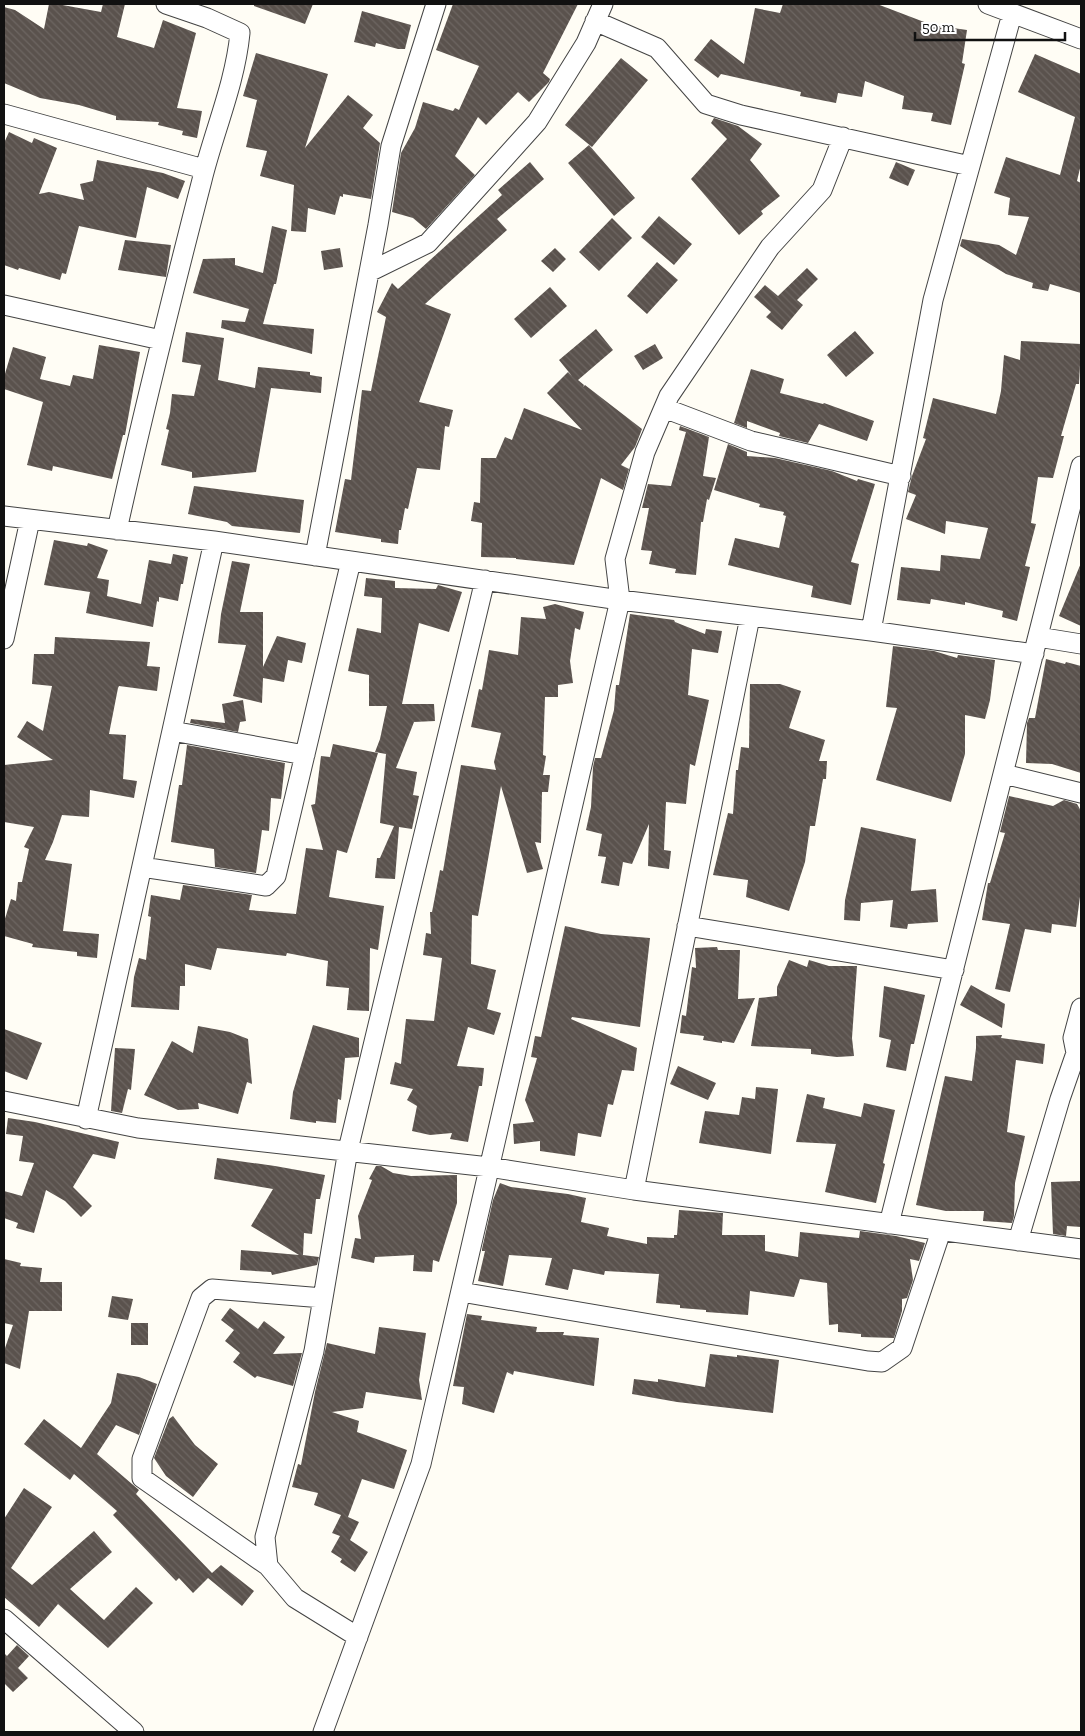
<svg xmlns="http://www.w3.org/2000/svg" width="1085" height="1736" font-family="'Zilla Slab',serif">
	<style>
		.building { fill: url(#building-back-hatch) }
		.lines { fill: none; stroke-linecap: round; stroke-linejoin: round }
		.street-casing { stroke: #444; stroke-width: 21 }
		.street { stroke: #fff; stroke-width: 19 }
	</style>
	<defs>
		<pattern id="building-back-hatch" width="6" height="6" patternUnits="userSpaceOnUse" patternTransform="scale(1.25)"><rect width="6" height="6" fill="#5a524d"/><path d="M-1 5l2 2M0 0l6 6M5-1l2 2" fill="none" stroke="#6d6662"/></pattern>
	</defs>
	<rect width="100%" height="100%" fill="#fffdf5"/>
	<path class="building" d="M 49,4 L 57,4 L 101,12 L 103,4 L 125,4 L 117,37 L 154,48 L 163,20 L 196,33 L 177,108 L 202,111 L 197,138 L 182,135 L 183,131 L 158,125 L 159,122 L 116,120 L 116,116 L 79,105 L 40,98 L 4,83 L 4,7 L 15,10 L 44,29 Z
		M 254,4 L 313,4 L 305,24 L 254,6 Z
		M 453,4 L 578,4 L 543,73 L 550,79 L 549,82 L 529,102 L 518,92 L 486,125 L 478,117 L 455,156 L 475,175 L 426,229 L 413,218 L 392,212 L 401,153 L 415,128 L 423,102 L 453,111 L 455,108 L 459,110 L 479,66 L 436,50 Z
		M 783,4 L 877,4 L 932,25 L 967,30 L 962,63 L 965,64 L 951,125 L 931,121 L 933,113 L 902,109 L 904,96 L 865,81 L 862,97 L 838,93 L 836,103 L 800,96 L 801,92 L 721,74 L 718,78 L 694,60 L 711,39 L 744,64 L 755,8 L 780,13 Z
		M 362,11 L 411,25 L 405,49 L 398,49 L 376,43 L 375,47 L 354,42 Z
		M 256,53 L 328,74 L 305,148 L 348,95 L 373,115 L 363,128 L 380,143 L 371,199 L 343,194 L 343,197 L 340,196 L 335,215 L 308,208 L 306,232 L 291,231 L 294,185 L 260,176 L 267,151 L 246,147 L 257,100 L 243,96 Z
		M 1035,54 L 1081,74 L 1081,164 L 1077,181 L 1081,183 L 1081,293 L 1050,284 L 1048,291 L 1032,288 L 1033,283 L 1006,274 L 960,246 L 962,239 L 999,245 L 1016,255 L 1029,217 L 1008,215 L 1010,198 L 994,193 L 1006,157 L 1060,175 L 1075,117 L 1018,92 Z
		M 621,58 L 648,80 L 592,147 L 565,125 Z
		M 714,118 L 738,126 L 762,144 L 750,160 L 780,196 L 761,211 L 763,214 L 739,235 L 691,179 L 727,139 L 711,123 Z
		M 9,132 L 32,143 L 34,138 L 57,148 L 39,194 L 49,192 L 84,200 L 80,184 L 93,181 L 97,160 L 163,173 L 185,181 L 178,199 L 147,187 L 136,238 L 79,226 L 66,274 L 62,273 L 60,280 L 19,268 L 18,270 L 4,265 L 4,143 Z
		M 589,145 L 635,198 L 614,216 L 568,163 Z
		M 530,162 L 544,179 L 497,219 L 507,230 L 425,304 L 451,314 L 419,402 L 453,410 L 449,427 L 445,426 L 440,470 L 417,468 L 408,509 L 405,508 L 401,530 L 399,530 L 398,544 L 381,542 L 381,539 L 335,532 L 345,479 L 351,480 L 362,390 L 371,391 L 386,317 L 377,312 L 392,283 L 398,289 L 502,195 L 498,190 Z
		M 896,162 L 915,170 L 908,186 L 889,178 Z
		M 659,216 L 692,244 L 674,265 L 641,237 Z
		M 612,218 L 632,238 L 599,271 L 579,252 Z
		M 272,226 L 287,230 L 276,284 L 274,284 L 263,324 L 314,329 L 312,354 L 221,328 L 222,320 L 245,322 L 249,309 L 193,293 L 203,259 L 235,258 L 235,265 L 263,273 Z
		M 125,240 L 171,245 L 166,277 L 118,270 Z
		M 340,248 L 343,267 L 324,270 L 321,251 Z
		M 555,248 L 566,259 L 553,272 L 541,261 Z
		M 657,262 L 678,280 L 647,314 L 627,296 Z
		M 807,268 L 818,279 L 797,300 L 803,305 L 782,330 L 766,317 L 771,312 L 754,297 L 765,285 L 778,296 Z
		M 550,287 L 567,306 L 531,338 L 514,319 Z
		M 596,329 L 613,350 L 578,380 L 584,385 L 583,387 L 585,385 L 642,429 L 635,447 L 621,465 L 629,469 L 623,490 L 601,478 L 574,565 L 516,559 L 516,558 L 481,557 L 482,523 L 471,521 L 474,502 L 480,503 L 481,458 L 496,458 L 505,437 L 512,440 L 524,408 L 582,430 L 547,393 L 568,372 L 572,376 L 559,360 Z
		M 855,331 L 874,353 L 846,377 L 827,355 Z
		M 186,332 L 224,338 L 218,380 L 255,388 L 258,367 L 310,372 L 310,375 L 322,377 L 321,393 L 271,388 L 256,472 L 192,478 L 192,472 L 161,465 L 169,430 L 166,429 L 170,413 L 172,394 L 194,396 L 201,365 L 182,362 Z
		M 1021,341 L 1081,344 L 1081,347 L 1079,384 L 1076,384 L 1061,436 L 1064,436 L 1053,478 L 1038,477 L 1031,523 L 1036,524 L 1025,566 L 1030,567 L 1017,621 L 1002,617 L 1003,611 L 965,602 L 965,605 L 931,599 L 930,604 L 897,600 L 901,567 L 940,571 L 941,555 L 980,559 L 988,528 L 946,521 L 945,534 L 906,519 L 916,495 L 908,492 L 912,476 L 926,439 L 923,438 L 933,398 L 996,414 L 1001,391 L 1004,355 L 1020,360 Z
		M 655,344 L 663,358 L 643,370 L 634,356 Z
		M 99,345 L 140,352 L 125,435 L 123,435 L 112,479 L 53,466 L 52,471 L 27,465 L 43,402 L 4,389 L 4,377 L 13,347 L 46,357 L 40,379 L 70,386 L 73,375 L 93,379 Z
		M 751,369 L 784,379 L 780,393 L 823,404 L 824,403 L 874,421 L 867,441 L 819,424 L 808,443 L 779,436 L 780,433 L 747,421 L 747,428 L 734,423 Z
		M 680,426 L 709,437 L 703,476 L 716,478 L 709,500 L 707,499 L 703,522 L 701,522 L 696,575 L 675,573 L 676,569 L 649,564 L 652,551 L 641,550 L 649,508 L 642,508 L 648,484 L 671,486 L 686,432 L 679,430 Z
		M 728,444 L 747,452 L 747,456 L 775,458 L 832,471 L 857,481 L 858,479 L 875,484 L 851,562 L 859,564 L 851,605 L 811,597 L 813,586 L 728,565 L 735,538 L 779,548 L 786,516 L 783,515 L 784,512 L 759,507 L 760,504 L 714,490 Z
		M 194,486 L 304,500 L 300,533 L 232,526 L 227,522 L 188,514 Z
		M 54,540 L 87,546 L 88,543 L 108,550 L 97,578 L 109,580 L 107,596 L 141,604 L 149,560 L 171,564 L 173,554 L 188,557 L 183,584 L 181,584 L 178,601 L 159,597 L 159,602 L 157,601 L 153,627 L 86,613 L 90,592 L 44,585 Z
		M 232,561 L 250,564 L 240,612 L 263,612 L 263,667 L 277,636 L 306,643 L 302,663 L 288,660 L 284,682 L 263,678 L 262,703 L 233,696 L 246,645 L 218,643 L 221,614 Z
		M 1081,563 L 1081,626 L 1059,616 Z
		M 366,578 L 395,581 L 395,588 L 436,589 L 438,585 L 462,592 L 449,632 L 419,623 L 402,704 L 434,704 L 435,721 L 414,722 L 396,768 L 417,772 L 413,795 L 419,796 L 412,829 L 399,827 L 395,879 L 375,878 L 377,858 L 380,858 L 394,826 L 380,823 L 386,754 L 375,752 L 380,739 L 387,706 L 369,706 L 369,675 L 348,671 L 357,628 L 381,633 L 382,598 L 364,596 Z
		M 555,604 L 584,612 L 580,630 L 575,628 L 570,661 L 573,683 L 558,685 L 558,697 L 545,697 L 543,755 L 546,756 L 543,775 L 550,775 L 548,792 L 542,792 L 541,843 L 535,842 L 543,869 L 527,873 L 501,786 L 478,916 L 472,915 L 471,964 L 496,970 L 487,1009 L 501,1013 L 494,1035 L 468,1027 L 457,1066 L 484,1068 L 482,1086 L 479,1086 L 468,1142 L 450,1139 L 452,1133 L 430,1135 L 412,1131 L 417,1106 L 407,1100 L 413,1089 L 390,1084 L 395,1062 L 401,1064 L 406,1019 L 434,1021 L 442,958 L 423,955 L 426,933 L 431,934 L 430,912 L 432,912 L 440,870 L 443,871 L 461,765 L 496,770 L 494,762 L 501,733 L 471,727 L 479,689 L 482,690 L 489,650 L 518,655 L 521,617 L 546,619 L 543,607 Z
		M 630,614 L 674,620 L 675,622 L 705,634 L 706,629 L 722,631 L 718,653 L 692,649 L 688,695 L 709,700 L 695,766 L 690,764 L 686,804 L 666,802 L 664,850 L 671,851 L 669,869 L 648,866 L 649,824 L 632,864 L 623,862 L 619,886 L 601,883 L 606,857 L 598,856 L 602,834 L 586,830 L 591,807 L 593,767 L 595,758 L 601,758 L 614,710 L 616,685 L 619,685 Z
		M 55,637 L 150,642 L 147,666 L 160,667 L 157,691 L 119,686 L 118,688 L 109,734 L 126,735 L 123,779 L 137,781 L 134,798 L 90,790 L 89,817 L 62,815 L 53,842 L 45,860 L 72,864 L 63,931 L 99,934 L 97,958 L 77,956 L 77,952 L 32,947 L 33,944 L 4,936 L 4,922 L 11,899 L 16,901 L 18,882 L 22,882 L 29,849 L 24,847 L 34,827 L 4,822 L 4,765 L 53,760 L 17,737 L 27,721 L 43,731 L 52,686 L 32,684 L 34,654 L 54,654 Z
		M 893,646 L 934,651 L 957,658 L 958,655 L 995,660 L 990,700 L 985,719 L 965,715 L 965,754 L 951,802 L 876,780 L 897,708 L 886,707 Z
		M 1046,659 L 1065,664 L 1066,662 L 1081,666 L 1081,773 L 1052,764 L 1026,763 L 1027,723 L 1029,718 L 1035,718 Z
		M 750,684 L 780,684 L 801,691 L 789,728 L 825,740 L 819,761 L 827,761 L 826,779 L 823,779 L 815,826 L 810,826 L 805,862 L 789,911 L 746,897 L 748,880 L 713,875 L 728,813 L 733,814 L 736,770 L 738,770 L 741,747 L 749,748 Z
		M 243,700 L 246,721 L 240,722 L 238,732 L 190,723 L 191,719 L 225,723 L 222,704 Z
		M 333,744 L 378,753 L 347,853 L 337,850 L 329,897 L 384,906 L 378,950 L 370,948 L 369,1011 L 347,1010 L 349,988 L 326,986 L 328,961 L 287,953 L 286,956 L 217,948 L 211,970 L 185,964 L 185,986 L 180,986 L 179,1010 L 131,1007 L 134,977 L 139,958 L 146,960 L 151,917 L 148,916 L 151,895 L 180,900 L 183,885 L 252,895 L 249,910 L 296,914 L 306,848 L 323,850 L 311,805 L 315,804 L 321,756 L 330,757 Z
		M 187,745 L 285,763 L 281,799 L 271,798 L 269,831 L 262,830 L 256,873 L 215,867 L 214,849 L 171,842 L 179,785 L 182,785 Z
		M 1009,796 L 1053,806 L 1064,800 L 1077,804 L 1081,811 L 1081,889 L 1076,927 L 1052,924 L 1051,933 L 1025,929 L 1010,992 L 995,989 L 1010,924 L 982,920 L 988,883 L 990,883 L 1005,833 L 1000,832 Z
		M 861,827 L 916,839 L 911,891 L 936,889 L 938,922 L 908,924 L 907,929 L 890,927 L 893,900 L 861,903 L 860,921 L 844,920 L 845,900 Z
		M 565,926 L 601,934 L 650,938 L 640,1027 L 572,1017 L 571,1019 L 637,1048 L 634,1071 L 622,1070 L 613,1105 L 608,1104 L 601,1137 L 578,1133 L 575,1156 L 540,1151 L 540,1141 L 514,1144 L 513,1124 L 534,1122 L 525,1100 L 537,1058 L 531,1057 L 535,1036 L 541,1037 Z
		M 717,947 L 718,950 L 740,950 L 738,999 L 755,998 L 734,1043 L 722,1041 L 722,1043 L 703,1040 L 704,1036 L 680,1033 L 682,1015 L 686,1016 L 692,967 L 696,968 L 695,948 Z
		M 789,960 L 807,967 L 809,960 L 829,966 L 857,966 L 852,1038 L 854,1056 L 837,1057 L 811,1054 L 811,1049 L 751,1046 L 759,998 L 777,996 L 777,987 Z
		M 971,985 L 1005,1004 L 1002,1028 L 960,1005 Z
		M 884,986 L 925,995 L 914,1044 L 911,1044 L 906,1071 L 886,1067 L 891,1040 L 879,1037 Z
		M 313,1025 L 359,1038 L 359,1057 L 345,1058 L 341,1100 L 338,1099 L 336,1123 L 316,1121 L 316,1123 L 290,1119 L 293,1092 Z
		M 198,1026 L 230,1032 L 248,1039 L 252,1084 L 247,1082 L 238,1114 L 198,1103 L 199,1109 L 178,1110 L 144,1095 L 172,1041 L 193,1053 Z
		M 4,1029 L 42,1043 L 27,1080 L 4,1071 Z
		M 1002,1035 L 1001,1038 L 1045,1044 L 1043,1064 L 1016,1060 L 1007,1132 L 1025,1136 L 1015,1183 L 1014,1216 L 1012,1223 L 983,1221 L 984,1211 L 946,1211 L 916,1205 L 945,1076 L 972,1081 L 976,1048 L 976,1036 Z
		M 115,1048 L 135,1049 L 131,1090 L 128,1089 L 122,1113 L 111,1111 Z
		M 678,1066 L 716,1083 L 708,1100 L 670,1084 Z
		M 756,1087 L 778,1089 L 771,1154 L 699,1143 L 705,1111 L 739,1115 L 742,1097 L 755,1099 Z
		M 807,1094 L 825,1098 L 823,1108 L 861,1117 L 864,1103 L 895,1110 L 883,1163 L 885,1164 L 876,1203 L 825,1192 L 836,1144 L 796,1142 Z
		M 8,1118 L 35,1122 L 119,1142 L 115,1159 L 93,1154 L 73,1187 L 92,1206 L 81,1217 L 65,1201 L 46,1190 L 34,1233 L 16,1228 L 18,1223 L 4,1218 L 4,1191 L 22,1196 L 34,1163 L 19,1161 L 23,1136 L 6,1134 Z
		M 217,1158 L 275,1166 L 325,1175 L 320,1199 L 316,1199 L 312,1234 L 304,1233 L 303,1255 L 319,1257 L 317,1265 L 272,1275 L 271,1272 L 240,1270 L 241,1250 L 299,1255 L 251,1226 L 273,1189 L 214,1179 Z
		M 376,1166 L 381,1166 L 393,1173 L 411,1176 L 457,1175 L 457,1203 L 439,1262 L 433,1260 L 432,1272 L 413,1271 L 414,1255 L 375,1257 L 374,1263 L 351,1258 L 355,1238 L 361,1239 L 358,1216 L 372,1180 L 369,1179 Z
		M 1081,1181 L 1081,1227 L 1067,1226 L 1066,1236 L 1053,1234 L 1051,1182 Z
		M 500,1183 L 511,1187 L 568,1194 L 586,1198 L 581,1222 L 609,1228 L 607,1236 L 647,1244 L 647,1237 L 674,1238 L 674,1235 L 677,1235 L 679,1210 L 723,1213 L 722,1235 L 765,1235 L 765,1251 L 798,1257 L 800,1232 L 859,1238 L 860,1231 L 896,1236 L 925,1243 L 919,1261 L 910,1259 L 913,1280 L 907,1298 L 902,1299 L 902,1311 L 894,1338 L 861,1337 L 861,1334 L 838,1332 L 838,1324 L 829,1325 L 827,1283 L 800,1279 L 794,1297 L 750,1291 L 748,1315 L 706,1312 L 706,1310 L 680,1308 L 680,1305 L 656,1303 L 659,1274 L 605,1271 L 604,1275 L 573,1269 L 568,1290 L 545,1285 L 552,1258 L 509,1255 L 503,1286 L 478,1281 L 485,1251 L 482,1251 L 482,1249 L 493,1200 Z
		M 4,1259 L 21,1263 L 20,1266 L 42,1268 L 40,1282 L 62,1282 L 62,1311 L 29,1311 L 20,1369 L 4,1363 L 4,1351 L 13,1325 L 4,1323 Z
		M 112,1296 L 133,1299 L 128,1320 L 108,1317 Z
		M 230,1308 L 258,1329 L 264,1321 L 285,1337 L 273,1354 L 302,1353 L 293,1386 L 257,1376 L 255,1378 L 233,1362 L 240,1353 L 225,1341 L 234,1330 L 221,1320 Z
		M 467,1314 L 482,1316 L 481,1320 L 537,1327 L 536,1332 L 564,1332 L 563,1335 L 599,1338 L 594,1386 L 514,1371 L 513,1375 L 507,1372 L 494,1413 L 462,1404 L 464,1387 L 453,1386 Z
		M 131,1323 L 148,1323 L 148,1345 L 131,1345 Z
		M 379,1327 L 426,1333 L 419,1380 L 422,1400 L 366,1392 L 363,1408 L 332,1412 L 359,1421 L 357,1432 L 407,1450 L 394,1489 L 362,1479 L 348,1517 L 359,1522 L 350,1540 L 368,1552 L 355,1572 L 340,1562 L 342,1559 L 331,1552 L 340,1536 L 332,1533 L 341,1515 L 314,1505 L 318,1493 L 292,1487 L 298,1464 L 301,1465 L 315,1392 L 327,1343 L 375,1354 Z
		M 710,1354 L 737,1357 L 737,1355 L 779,1360 L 773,1413 L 677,1402 L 632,1394 L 634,1379 L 658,1382 L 658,1379 L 705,1387 Z
		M 117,1373 L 139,1377 L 157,1384 L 139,1435 L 116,1425 L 97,1454 L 139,1490 L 136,1494 L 212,1573 L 221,1565 L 254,1591 L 242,1606 L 208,1578 L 193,1593 L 179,1578 L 176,1581 L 113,1515 L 117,1511 L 74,1474 L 70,1480 L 24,1444 L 44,1419 L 81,1448 L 111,1403 Z
		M 173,1416 L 195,1445 L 218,1464 L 193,1497 L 166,1476 L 154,1458 L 169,1419 Z
		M 24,1488 L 52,1507 L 11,1568 L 32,1585 L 94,1531 L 112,1552 L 70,1589 L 104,1620 L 136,1587 L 153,1603 L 108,1648 L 58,1604 L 39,1627 L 4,1597 L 4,1519 Z
		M 17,1645 L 29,1656 L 18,1668 L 28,1678 L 13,1692 L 4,1683 L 4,1653 L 7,1656 Z"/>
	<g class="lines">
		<g class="street-casing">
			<path id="street" d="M 988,4 L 1081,39
				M 595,21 L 657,48 L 706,104 L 741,115 L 970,166
				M 4,114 L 204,169
				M 369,272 L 428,243 L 537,122 L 586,43 L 603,4
				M 4,305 L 161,340
				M 664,408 L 751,441 L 901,476
				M 4,516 L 214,541 L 620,600 L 871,631 L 1034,654
				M 117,530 C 143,413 172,296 202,180 C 214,131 235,84 240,33 L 207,18 L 166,4
				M 315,556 L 378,225 L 391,146 L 436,4
				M 871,631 L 933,300 L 1012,14
				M 1038,637 L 1081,644
				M 4,639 L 30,520
				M 172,731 L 305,755
				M 1004,774 L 1081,793
				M 142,867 L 266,886 L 276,876 L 351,561
				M 687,926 L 954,970
				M 4,1101 L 138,1128 L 489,1167 L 634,1190 L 1081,1249
				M 86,1119 L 214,541
				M 634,1190 L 750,617
				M 889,1224 L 1081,466
				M 1018,1241 L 1060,1099 L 1076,1053 L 1073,1038 L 1081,1008
				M 461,1292 L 868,1361 L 882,1362 L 902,1348 L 941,1231
				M 268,1566 L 142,1478 L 142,1459 L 201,1298 L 212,1289 L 323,1298
				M 4,1619 L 134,1732
				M 358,1637 L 295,1598 L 268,1566 L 265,1537 L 314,1351 L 348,1150 L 485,580
				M 323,1732 L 421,1464 L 620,600 L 615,559 L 645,452 L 669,396 L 770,247 L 822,190 L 843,137"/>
		</g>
		<use href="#street" class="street"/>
	</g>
	<rect width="1085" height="1736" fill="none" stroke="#111111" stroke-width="10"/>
	<path d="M915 32v8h150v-8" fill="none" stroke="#111111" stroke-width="2.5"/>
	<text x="922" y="32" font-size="15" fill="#111111" stroke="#ffffff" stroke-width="4" paint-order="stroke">50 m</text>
</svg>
